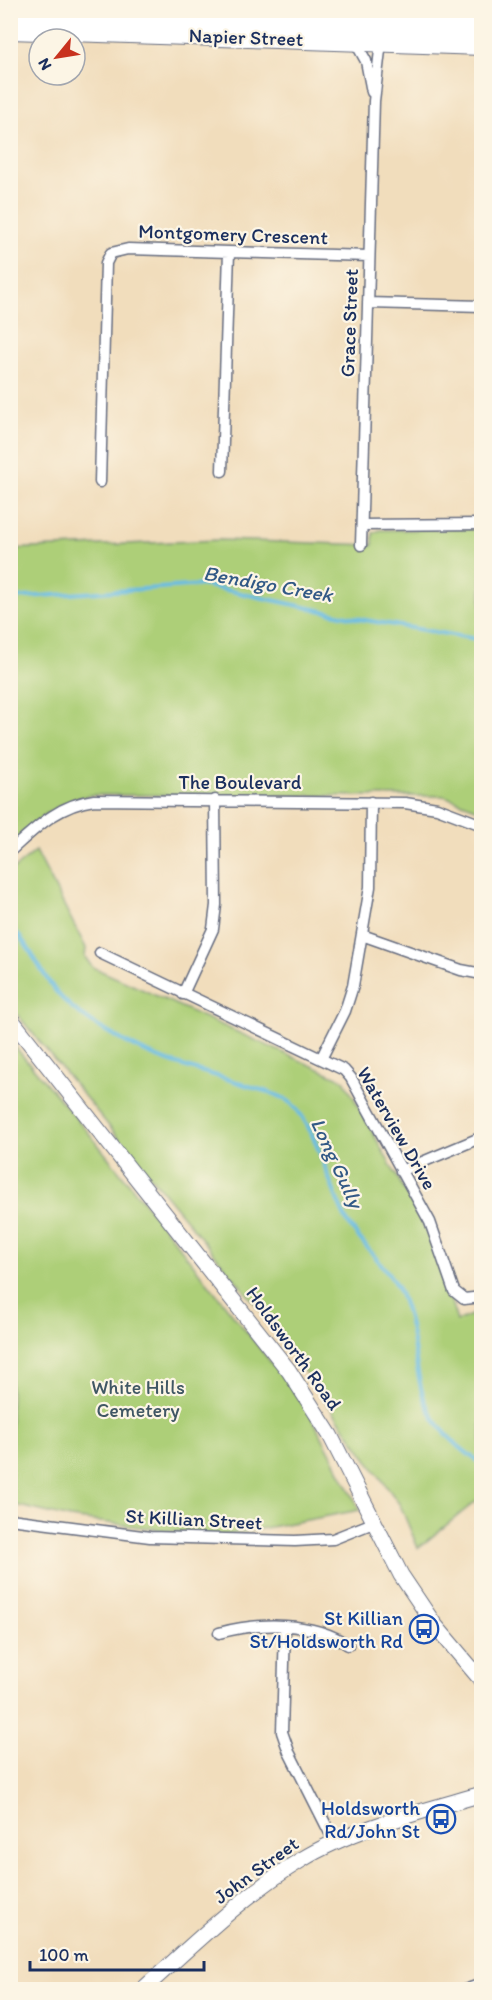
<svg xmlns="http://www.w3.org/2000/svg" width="492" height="2000" font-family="Itim,sans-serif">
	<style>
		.green { fill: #adcf78; stroke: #647f6b; stroke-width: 1.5 }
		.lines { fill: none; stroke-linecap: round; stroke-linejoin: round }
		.stream { stroke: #68bce4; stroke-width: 4 }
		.street-casing { stroke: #666c7f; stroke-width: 13 }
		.secondary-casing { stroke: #666c7f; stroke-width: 17 }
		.highway-casing { stroke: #666c7f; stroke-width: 22 }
		.street { stroke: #fff; stroke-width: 10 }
		.secondary { stroke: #fff; stroke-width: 15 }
		.highway { stroke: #fff; stroke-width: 20 }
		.labels { text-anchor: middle; stroke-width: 4.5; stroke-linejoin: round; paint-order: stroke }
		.street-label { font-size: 20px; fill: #1b2f5e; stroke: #fcf5e5 }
		.park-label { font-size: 20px; fill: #405764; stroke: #fcf5e5 }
		.transit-label { font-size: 20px; fill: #164399; stroke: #fcf5e5; text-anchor: end }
		.water-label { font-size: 21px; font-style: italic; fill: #325986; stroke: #fcf5e5 }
	</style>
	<rect width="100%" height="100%" fill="#fcf5e5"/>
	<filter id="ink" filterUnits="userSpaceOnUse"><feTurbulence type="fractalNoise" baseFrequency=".0167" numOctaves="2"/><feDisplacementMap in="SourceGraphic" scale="12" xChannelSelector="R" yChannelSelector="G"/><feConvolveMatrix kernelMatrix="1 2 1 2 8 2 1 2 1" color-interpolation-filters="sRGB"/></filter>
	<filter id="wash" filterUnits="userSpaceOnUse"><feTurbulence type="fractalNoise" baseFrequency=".008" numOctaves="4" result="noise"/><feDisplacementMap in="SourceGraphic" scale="24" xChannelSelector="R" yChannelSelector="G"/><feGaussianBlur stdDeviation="1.35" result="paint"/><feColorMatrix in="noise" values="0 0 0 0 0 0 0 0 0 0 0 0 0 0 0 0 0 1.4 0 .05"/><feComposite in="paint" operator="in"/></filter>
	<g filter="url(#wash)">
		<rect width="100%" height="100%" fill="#f1ddbc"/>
		<path class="green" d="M 481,529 L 481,810 L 444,796 L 91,795 C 57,801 36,821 11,844 L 10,549 L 219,540 L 373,545 L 373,533 L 380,530 Z
			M 36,851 L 86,948 L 85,957 L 92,967 L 344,1080 L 432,1241 L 457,1321 L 481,1311 L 481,1497 L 418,1548 L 400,1505 L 262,1312 L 11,1007 L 10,872 Z
			M 10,1041 L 88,1132 L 307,1408 L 360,1510 L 217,1537 L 70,1518 L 11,1504 Z"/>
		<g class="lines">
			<path class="stream" d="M 10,598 L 203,585 L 365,620 L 482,640
				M 10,926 C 29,944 39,969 54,989 C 73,1014 108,1033 135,1047 C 172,1066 216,1074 255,1088 C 267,1092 282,1095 292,1104 C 317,1128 329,1188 346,1219 C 361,1246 390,1267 401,1296 C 413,1326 414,1357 421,1388 C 428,1421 455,1446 482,1464"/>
		</g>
	</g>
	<g filter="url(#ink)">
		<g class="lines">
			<g class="street-casing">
				<path id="street" d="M 355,41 L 366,61 L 372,92
					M 368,303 L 482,306
					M 222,471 L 229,252
					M 100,482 L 106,263 L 111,253 L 128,249 L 369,256
					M 362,525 L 482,524
					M 361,545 L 374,101 L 381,42
					M 10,851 C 36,828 58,805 94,800 L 405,803 L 437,808 L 482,825
					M 362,935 L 461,970 L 482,974
					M 100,953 L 344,1070 L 351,1078 L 430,1222 L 454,1291 L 464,1299 L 482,1297
					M 183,994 L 213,929 L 216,905 L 215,800
					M 321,1059 L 345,1011 L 353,986 L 370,887 L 371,802
					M 401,1171 L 482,1137
					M 10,1519 L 150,1537 L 295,1541 L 333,1539 L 373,1523
					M 285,1628 L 282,1732 L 289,1752 L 335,1843
					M 219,1633 C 258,1622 313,1621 348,1645
					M 465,1990 L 482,1984"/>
			</g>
			<g class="secondary-casing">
				<path id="secondary" d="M 10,1018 L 289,1371 L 330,1435 L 401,1575 L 434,1624 L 482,1681
					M 142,1990 C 193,1945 243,1895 301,1860 C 353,1828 424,1811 482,1794"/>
			</g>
			<g class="highway-casing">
				<path id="highway" d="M 10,12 L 482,27
					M 10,29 L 482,45"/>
			</g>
			<use href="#street" class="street"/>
			<use href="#secondary" class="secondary"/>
			<use href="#highway" class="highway"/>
		</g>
	</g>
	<defs>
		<g id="bus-ring" transform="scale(1.5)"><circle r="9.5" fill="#fcf5e5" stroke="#1a4fb4" stroke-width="1.5"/><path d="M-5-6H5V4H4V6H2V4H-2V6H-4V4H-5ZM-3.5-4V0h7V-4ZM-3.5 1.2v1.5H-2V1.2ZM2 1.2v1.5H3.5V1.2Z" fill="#1a4fb4"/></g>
	</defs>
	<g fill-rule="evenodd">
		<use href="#bus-ring" x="424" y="1629"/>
		<use href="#bus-ring" x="441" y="1819"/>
	</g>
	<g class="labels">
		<g class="street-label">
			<text transform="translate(246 37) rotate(2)" y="7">Napier Street</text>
			<text transform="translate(233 234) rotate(2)" y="7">Montgomery Crescent</text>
			<text transform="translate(349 323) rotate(-88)" y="7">Grace Street</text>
			<text x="240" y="789">The Boulevard</text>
			<text transform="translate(397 1128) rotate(60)" y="7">Waterview Drive</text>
			<text transform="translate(294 1348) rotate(54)" y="7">Holdsworth Road</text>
			<text transform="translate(194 1519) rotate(3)" y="7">St Killian Street</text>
			<text transform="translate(256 1870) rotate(-36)" y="7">John Street</text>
		</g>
		<g class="park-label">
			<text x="138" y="1394">White Hills<tspan x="138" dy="23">Cemetery</tspan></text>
		</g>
		<g class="transit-label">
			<text x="403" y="1625">St Killian<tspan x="403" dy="23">St/Holdsworth Rd</tspan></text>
			<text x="420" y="1815">Holdsworth<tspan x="420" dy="23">Rd/John St</tspan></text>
		</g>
		<g class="water-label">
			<text transform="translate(268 584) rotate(10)" y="7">Bendigo Creek</text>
			<text transform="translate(337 1163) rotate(65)" y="7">Long Gully</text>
		</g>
	</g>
	<rect width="492" height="2000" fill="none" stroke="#fcf5e5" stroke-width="36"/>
	<g transform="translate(57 57) rotate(240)"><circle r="28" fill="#fcf5e5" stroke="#a2a6af" stroke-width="1.5"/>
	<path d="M0-4.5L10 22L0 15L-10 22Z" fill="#c8321e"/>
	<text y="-9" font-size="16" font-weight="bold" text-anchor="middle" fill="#1b2f5e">N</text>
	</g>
	<path d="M30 1961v9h174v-9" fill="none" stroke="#1b2f5e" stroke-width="3"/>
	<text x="39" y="1961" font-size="18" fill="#1b2f5e" stroke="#fcf5e5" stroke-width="4.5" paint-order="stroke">100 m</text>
</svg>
